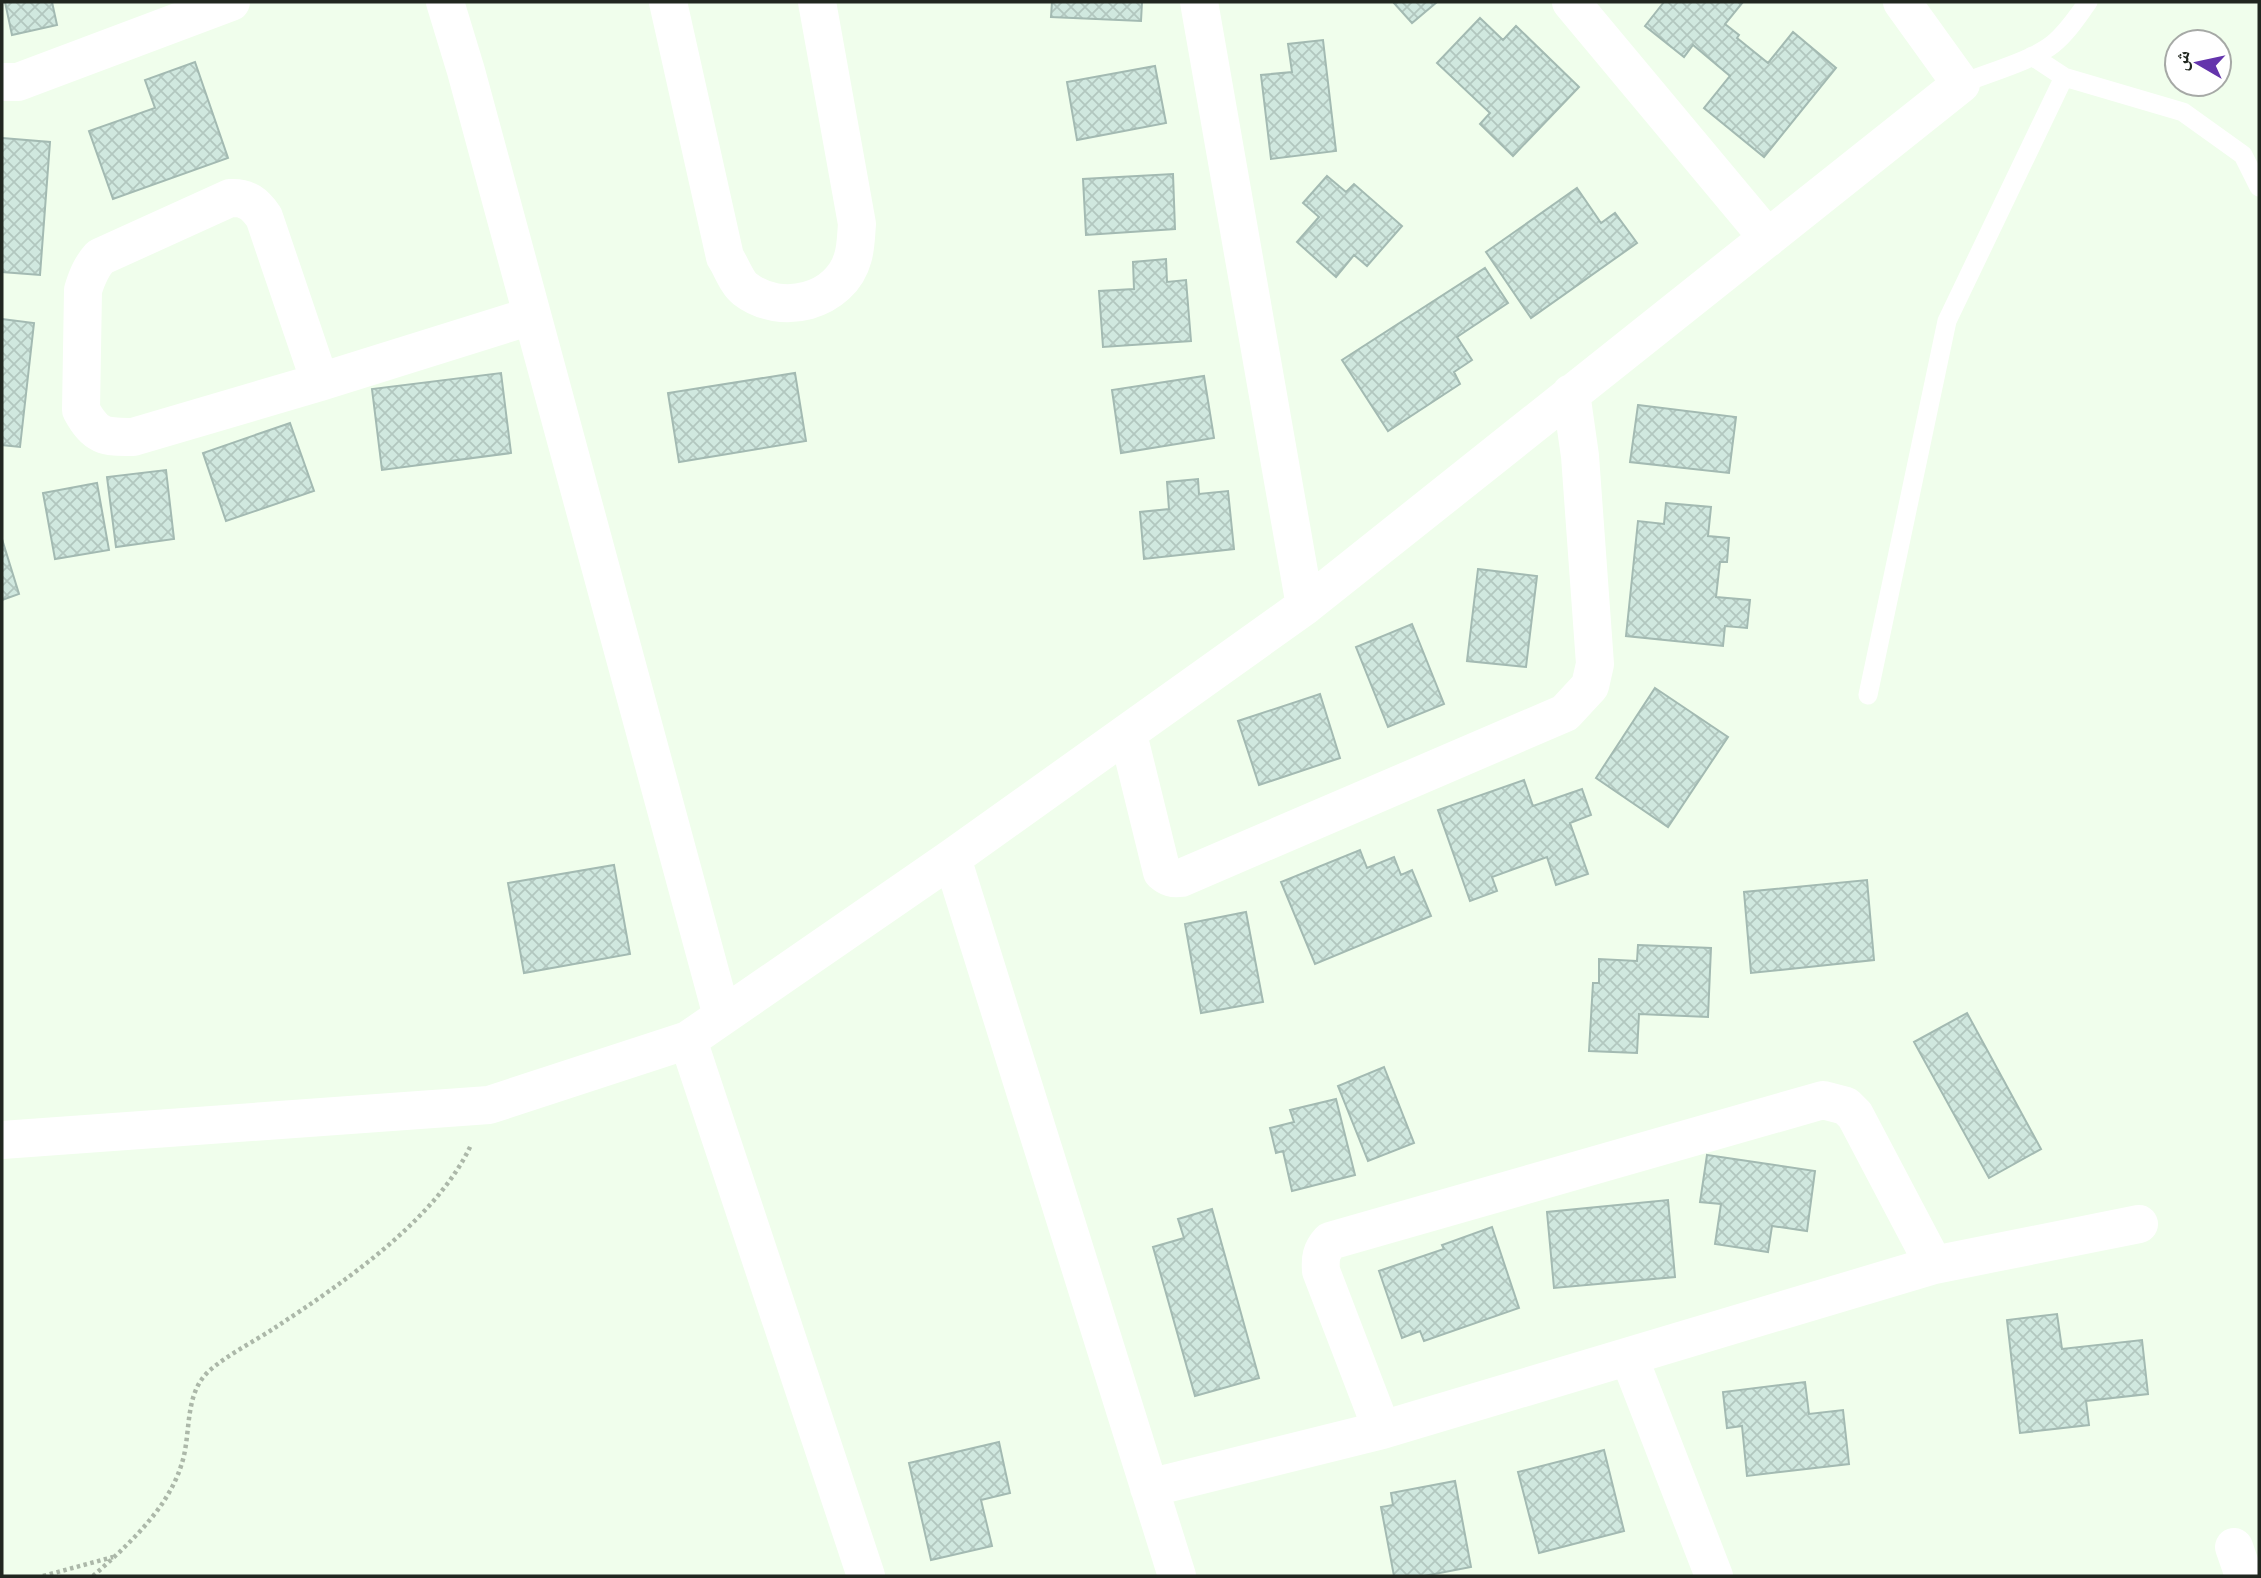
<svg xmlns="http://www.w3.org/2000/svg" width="2261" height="1578" font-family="Karla,'Noto Naskh Arabic',sans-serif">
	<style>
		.building { fill: url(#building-cross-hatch); stroke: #a3bab2; stroke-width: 2 }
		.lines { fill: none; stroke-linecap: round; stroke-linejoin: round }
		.path { stroke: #acb8a9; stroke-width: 4.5; stroke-dasharray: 3.5 3.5; stroke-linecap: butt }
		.service { stroke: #fff; stroke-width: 19 }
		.minor { stroke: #fff; stroke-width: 38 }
	</style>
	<defs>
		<pattern id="building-cross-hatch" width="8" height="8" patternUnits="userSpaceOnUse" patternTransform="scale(1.75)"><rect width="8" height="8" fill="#d0e8df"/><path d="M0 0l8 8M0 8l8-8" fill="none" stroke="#b2c7bf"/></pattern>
	</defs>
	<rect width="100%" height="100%" fill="#f0feec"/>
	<path class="building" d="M 5,2 L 52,2 L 57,25 L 12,35 Z
		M 1052,2 L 1142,2 L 1141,21 L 1051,17 Z
		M 1393,2 L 1437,2 L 1412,23 Z
		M 1664,2 L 1743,2 L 1725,24 L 1739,35 L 1737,38 L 1768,63 L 1793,32 L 1836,68 L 1764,157 L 1704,108 L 1730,76 L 1693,45 L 1684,57 L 1645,26 Z
		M 1480,18 L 1503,40 L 1516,26 L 1579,87 L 1513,156 L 1480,124 L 1490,113 L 1437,63 Z
		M 1323,40 L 1336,151 L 1271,159 L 1261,75 L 1292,72 L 1288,44 Z
		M 195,62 L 228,158 L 113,199 L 89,131 L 155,108 L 145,80 Z
		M 1155,66 L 1166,123 L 1077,140 L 1067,82 Z
		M 2,138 L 50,142 L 40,275 L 2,272 Z
		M 1173,174 L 1175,229 L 1086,235 L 1083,179 Z
		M 1327,176 L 1346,192 L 1354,184 L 1402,226 L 1367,266 L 1354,255 L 1336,277 L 1297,242 L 1319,217 L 1303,203 Z
		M 1577,188 L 1601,223 L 1615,213 L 1637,243 L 1531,318 L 1486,252 Z
		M 1166,259 L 1167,282 L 1186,280 L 1191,341 L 1103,347 L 1099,291 L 1134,289 L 1133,262 Z
		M 1485,268 L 1508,303 L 1457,337 L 1472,360 L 1454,372 L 1460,384 L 1388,431 L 1342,360 Z
		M 2,319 L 34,323 L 20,447 L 2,445 Z
		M 501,373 L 511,453 L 382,470 L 372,389 Z
		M 795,373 L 806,441 L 679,462 L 668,393 Z
		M 1204,376 L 1214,438 L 1121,453 L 1112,390 Z
		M 1638,405 L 1736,417 L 1729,473 L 1630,462 Z
		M 290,423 L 314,491 L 226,521 L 203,453 Z
		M 166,470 L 174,539 L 116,547 L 107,477 Z
		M 1198,479 L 1199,494 L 1228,491 L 1234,549 L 1144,559 L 1140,512 L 1169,509 L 1167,482 Z
		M 97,483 L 109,550 L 55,559 L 43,493 Z
		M 1666,503 L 1711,507 L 1708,536 L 1729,538 L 1727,562 L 1720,562 L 1716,597 L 1750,600 L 1747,628 L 1725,626 L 1723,646 L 1626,636 L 1638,521 L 1664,524 Z
		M 2,539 L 19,594 L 2,600 Z
		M 1478,569 L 1537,576 L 1526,667 L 1467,661 Z
		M 1412,624 L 1444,704 L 1388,727 L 1356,647 Z
		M 1655,688 L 1728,737 L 1668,827 L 1596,778 Z
		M 1320,694 L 1340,758 L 1259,785 L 1238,721 Z
		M 1524,780 L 1533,806 L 1582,789 L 1591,815 L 1570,823 L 1588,874 L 1556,885 L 1547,857 L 1492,877 L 1497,891 L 1470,901 L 1438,810 Z
		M 1360,850 L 1367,868 L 1394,857 L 1401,875 L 1412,870 L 1431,916 L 1315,964 L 1281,882 Z
		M 614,865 L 630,954 L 524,973 L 508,883 Z
		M 1867,880 L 1874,960 L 1751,973 L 1744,892 Z
		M 1246,912 L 1263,1002 L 1201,1013 L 1185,924 Z
		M 1638,945 L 1711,948 L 1708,1017 L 1639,1014 L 1637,1053 L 1589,1051 L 1593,983 L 1599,983 L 1599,959 L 1637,961 Z
		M 1967,1013 L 2041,1149 L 1989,1178 L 1914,1042 Z
		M 1384,1067 L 1414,1143 L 1368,1161 L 1338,1086 Z
		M 1336,1099 L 1355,1175 L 1292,1191 L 1283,1151 L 1276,1153 L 1270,1128 L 1294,1122 L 1290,1110 Z
		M 1707,1155 L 1815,1171 L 1807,1231 L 1772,1226 L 1768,1252 L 1715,1244 L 1721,1204 L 1700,1202 Z
		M 1668,1200 L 1675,1277 L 1554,1288 L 1547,1212 Z
		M 1212,1209 L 1259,1378 L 1195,1396 L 1153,1247 L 1184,1238 L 1178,1219 Z
		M 1492,1227 L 1519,1308 L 1424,1341 L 1420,1331 L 1402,1338 L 1379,1271 L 1444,1249 L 1442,1245 Z
		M 2057,1314 L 2062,1349 L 2142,1340 L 2148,1394 L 2086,1401 L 2089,1425 L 2020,1433 L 2007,1320 Z
		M 1805,1382 L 1809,1414 L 1843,1410 L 1849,1464 L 1747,1476 L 1742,1426 L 1727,1428 L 1723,1392 Z
		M 999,1442 L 1010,1493 L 981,1500 L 992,1546 L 931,1560 L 909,1463 Z
		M 1604,1450 L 1624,1531 L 1539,1553 L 1518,1472 Z
		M 1455,1481 L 1471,1567 L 1424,1576 L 1394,1576 L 1381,1507 L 1393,1505 L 1391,1493 Z"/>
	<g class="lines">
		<path class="path" d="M 43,1576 L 113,1557
			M 93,1576 C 127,1546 167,1510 181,1466 C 192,1435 183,1395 209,1371 C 227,1355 255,1341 276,1327 C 343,1283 436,1220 471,1145"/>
		<path class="service" d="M 2064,77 L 2183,112 L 2243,155 L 2259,187
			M 1961,84 C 1987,73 2032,61 2053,44 C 2067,33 2077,17 2088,2
			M 1868,695 L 1947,321 L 2064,77 L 2032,56"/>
		<path class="minor" d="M 445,2 L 466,71 L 722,1016
			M 668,2 L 725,257 C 731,266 737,283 745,289 C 781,317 841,302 853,257 C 856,247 856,235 857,224 L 817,2
			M 1199,2 L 1305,606
			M 1571,2 L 1768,238
			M 2,82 L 18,82 L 231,2
			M 320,382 L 264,217 C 255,204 247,197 230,198 L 100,257 C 91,267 87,277 83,290 L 81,410 C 96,437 104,437 133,437 L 320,382 L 531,316
			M 1128,734 L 1162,872 C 1169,878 1173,879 1181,878 L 1565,713 L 1590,686 L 1595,664 L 1580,456 L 1571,393
			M 952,858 L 1177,1576
			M 688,1040 L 866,1576
			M 2,1140 L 489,1105 L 688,1040 L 952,858 L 1305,606 L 1961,84 L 1902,2
			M 1629,1357 L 1714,1576
			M 1382,1430 L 1321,1271 C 1320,1258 1321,1251 1330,1241 L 1823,1100 L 1846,1106 L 1855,1115 L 1934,1265
			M 1149,1488 L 1382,1430 L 1934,1265 L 2139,1224
			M 2234,1547 L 2244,1576"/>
	</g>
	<rect width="2261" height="1578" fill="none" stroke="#212720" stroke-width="7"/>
	<g transform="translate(2198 63) rotate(279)"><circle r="33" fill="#ffffff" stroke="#a6a9a6" stroke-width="2"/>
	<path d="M0-5L12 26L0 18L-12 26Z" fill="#6434ac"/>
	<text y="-10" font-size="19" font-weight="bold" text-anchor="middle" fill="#212720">ش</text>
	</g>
</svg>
